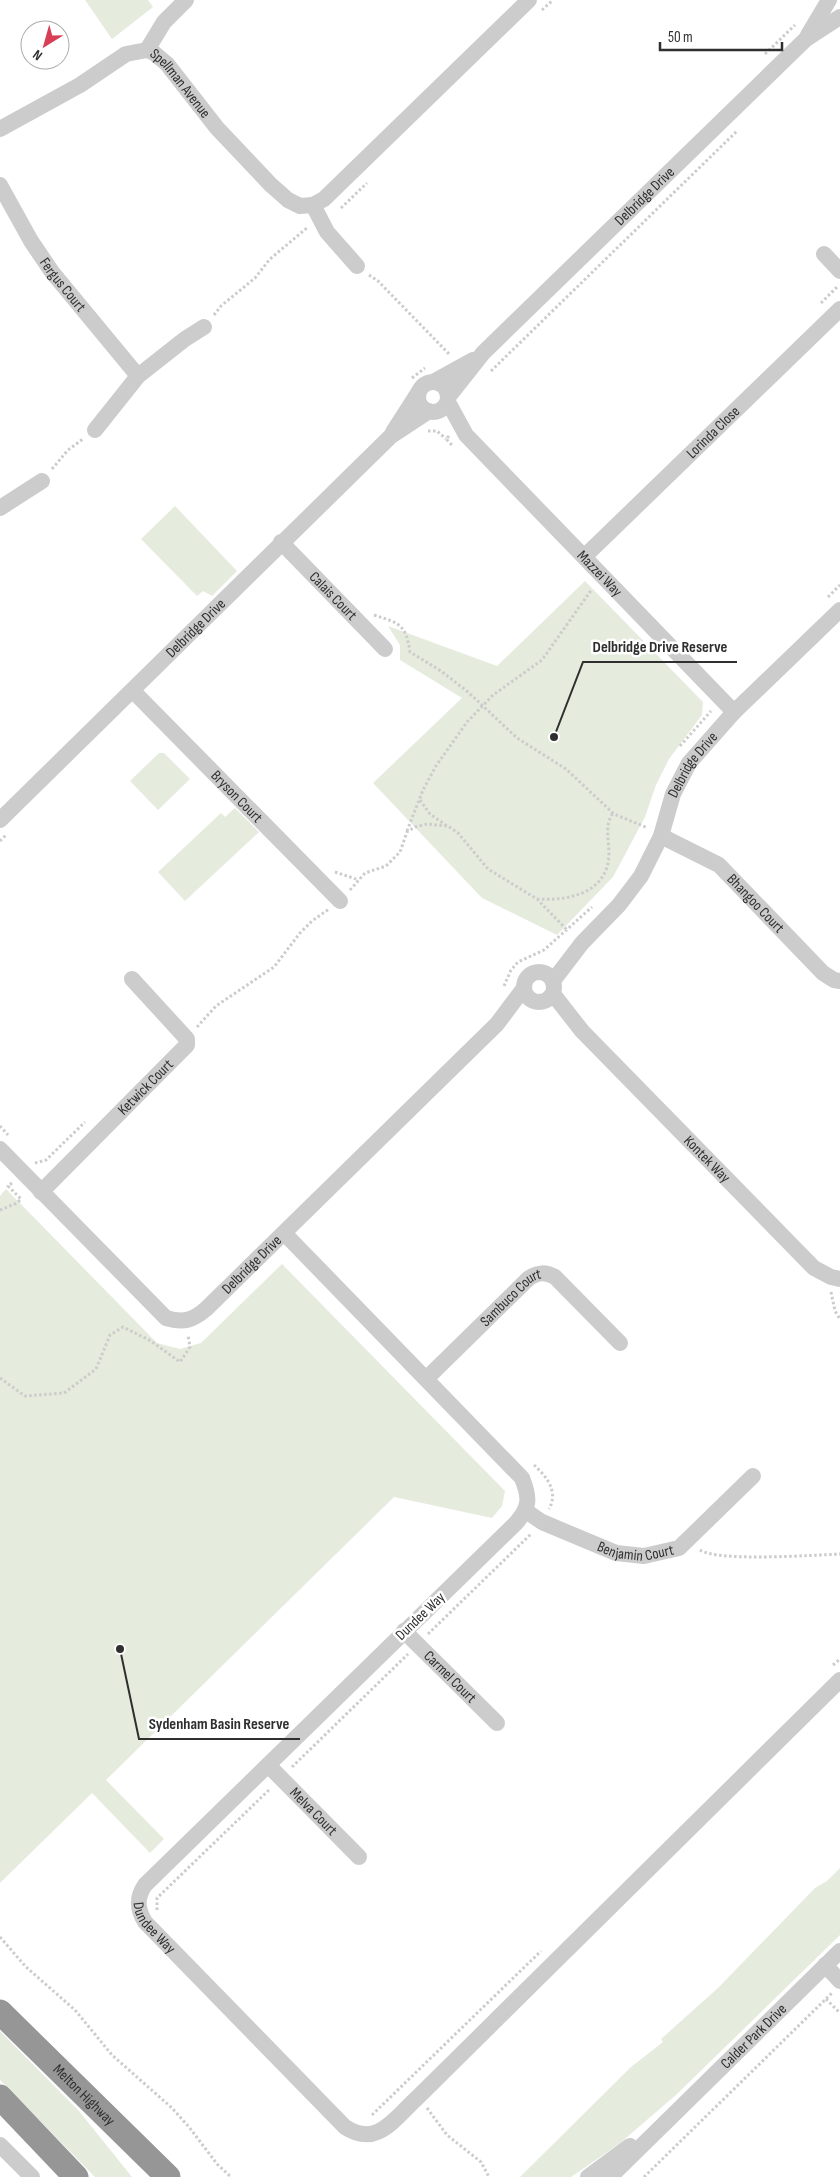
<svg xmlns="http://www.w3.org/2000/svg" width="840" height="2177" font-family="'Sofia Sans Condensed',sans-serif">
	<style>
		.green { fill: #e5ebdd }
		.lines { fill: none; stroke-linecap: round; stroke-linejoin: round }
		.path { stroke: #ccc; stroke-width: 3; stroke-dasharray: 2.5 2.5; stroke-linecap: butt }
		.minor { stroke: #ccc; stroke-width: 16 }
		.highway { stroke: #969696; stroke-width: 25 }
		.labels { text-anchor: middle; stroke-width: 5; stroke-linejoin: round; paint-order: stroke }
		.street-label { font-size: 15px; fill: #2f2f2f; stroke: #fff }
		.leader { fill: none; stroke: #2f2f2f; stroke-width: 2 }
		.callout-dot { fill: #2f2f2f; stroke: #fff; stroke-width: 2 }
		.callout-label { font-size: 16px; text-anchor: middle; font-weight: bold; fill: #2f2f2f; stroke: #fff; stroke-width: 5; stroke-linejoin: round; paint-order: stroke }
	</style>
	<rect width="100%" height="100%" fill="#fff"/>
	<path class="green" d="M 85,0 L 148,0 L 153,7 L 112,39 Z
		M 175,506 L 237,571 L 212,596 L 203,591 L 197,596 L 141,539 Z
		M 585,581 L 703,702 L 702,715 L 669,759 L 656,785 L 645,817 L 613,877 L 557,935 L 482,898 L 373,783 L 462,698 L 400,660 L 400,645 L 388,626 L 497,666 Z
		M 159,753 L 164,753 L 190,779 L 158,810 L 130,781 Z
		M 235,808 L 259,832 L 185,901 L 158,872 L 221,813 L 225,817 Z
		M 6,1189 L 157,1343 L 180,1349 L 201,1343 L 282,1264 L 505,1491 L 502,1506 L 492,1518 L 394,1497 L 106,1780 L 164,1839 L 150,1853 L 92,1793 L 0,1883 L 0,1196 Z
		M 840,1868 L 840,1935 L 677,2094 L 619,2144 L 571,2177 L 520,2177 L 631,2067 L 663,2042 L 661,2039 L 718,1988 L 815,1888 L 827,1881 Z
		M 0,2031 L 79,2111 L 132,2177 L 95,2177 L 0,2080 Z"/>
	<g class="lines">
		<path class="path" d="M 542,10 L 553,0
			M 765,54 L 795,25
			M 341,208 L 367,183
			M 369,275 L 378,281 L 450,355
			M 821,303 L 838,286
			M 214,315 L 221,306 L 255,278 L 270,259 L 308,227
			M 491,371 L 737,131
			M 412,378 L 425,368
			M 428,431 L 437,431 L 446,439
			M 449,436 L 446,439 L 453,446
			M 52,469 L 68,450 L 83,439
			M 828,597 L 840,585
			M 374,615 C 399,623 406,624 410,652 L 441,671 L 468,692 L 517,738 L 566,769 L 614,814 L 648,828
			M 680,746 L 711,711
			M 420,800 L 430,814 L 447,826
			M 407,831 L 423,790 L 436,766 L 467,722 L 493,695 L 542,660 L 592,589
			M 0,841 L 6,835
			M 335,872 L 359,880
			M 350,890 L 365,873 L 386,866 L 400,852 L 407,832 L 415,827 L 427,824 L 448,826 L 458,833 L 488,869 L 537,899 L 568,931
			M 537,899 C 569,901 608,893 609,854 C 609,840 604,826 613,813
			M 504,986 L 511,970 L 518,962 L 544,950 L 592,907
			M 197,1027 L 216,1006 L 274,967 L 300,933 L 312,921 L 329,909
			M 0,1126 L 8,1135
			M 35,1163 L 46,1160 L 85,1122
			M 0,1210 L 17,1203 L 21,1199 L 8,1186 L 12,1183
			M 831,1292 L 835,1311 L 840,1319
			M 0,1378 L 25,1396 L 64,1393 L 96,1369 L 110,1335 L 123,1327 L 151,1341 L 180,1362 L 190,1347 L 188,1335
			M 534,1465 C 546,1476 559,1491 549,1509
			M 700,1550 C 717,1562 814,1555 840,1554
			M 428,1634 L 531,1534
			M 833,1665 L 840,1659
			M 292,1767 L 408,1654
			M 157,1910 L 157,1898 L 270,1789
			M 0,1937 L 26,1967 L 75,2010 L 112,2055 L 172,2108 L 189,2127 L 217,2164 L 231,2177
			M 826,1999 L 840,2013
			M 427,2108 L 447,2135 L 481,2162 L 489,2177
			M 372,2115 L 541,1951
			M 644,2177 L 832,1993"/>
		<g class="minor">
			<path d="M 808,35 L 829,0"/>
			<path d="M 147,50 L 164,22 L 186,0"/>
			<path id="s1" d="M 0,129 L 80,85 L 126,54 L 147,50 L 154,53 L 167,64 L 217,128 L 271,185 L 288,200 L 300,206 L 313,205 L 324,199 L 529,0"/>
			<path id="s2" d="M 0,185 L 31,241 L 52,272 L 138,376"/>
			<path d="M 313,205 L 327,232 L 357,266"/>
			<path d="M 824,254 L 840,271"/>
			<path d="M 435,381 L 473,360"/>
			<circle cx="433" cy="397" r="15"/>
			<path id="s3" d="M 449,396 L 483,353 L 806,39 L 840,17"/>
			<path id="s4" d="M 448,402 L 466,435 L 734,712"/>
			<path d="M 95,430 L 138,376 L 185,339 L 204,327"/>
			<path d="M 393,432 L 418,393"/>
			<path d="M 0,508 L 42,481"/>
			<path id="s5" d="M 281,542 L 385,649"/>
			<path id="s6" d="M 585,556 L 840,309"/>
			<path id="s7" d="M 133,691 L 340,901"/>
			<path id="s8" d="M 0,820 L 391,436 L 429,411"/>
			<path id="s9" d="M 661,836 L 719,865 L 823,973 L 834,980 L 840,981"/>
			<circle cx="539" cy="987" r="15"/>
			<path id="s10" d="M 553,981 L 582,943 L 619,905 L 641,876 L 661,836 L 673,794 L 689,763 L 734,712 L 840,610"/>
			<path id="s11" d="M 553,994 L 582,1031 L 814,1268 L 831,1277 L 840,1279"/>
			<path id="s12" d="M 0,1149 L 166,1318 C 183,1323 192,1321 206,1309 L 497,1024 L 524,988"/>
			<path id="s13" d="M 41,1192 L 187,1045 L 187,1039 L 132,979"/>
			<path id="s14" d="M 284,1233 L 522,1478 C 530,1498 530,1507 516,1523 L 145,1885 C 136,1898 137,1909 145,1922 L 345,2127 C 377,2148 394,2119 417,2098 L 840,1680"/>
			<path id="s15" d="M 426,1379 L 529,1278 C 539,1272 545,1272 555,1277 L 620,1343"/>
			<path id="s16" d="M 526,1511 L 542,1522 L 616,1553 L 644,1556 L 679,1548 L 753,1476"/>
			<path id="s17" d="M 404,1631 L 497,1723"/>
			<path id="s18" d="M 268,1765 L 359,1857"/>
			<path d="M 825,1965 L 840,1981"/>
			<path d="M 0,2145 L 32,2177"/>
			<path d="M 588,2177 L 630,2146"/>
			<path id="s19" d="M 610,2177 L 840,1951"/>
		</g>
		<g class="highway">
			<path id="s20" d="M 0,2012 L 168,2177"/>
			<path d="M 0,2097 L 76,2177"/>
		</g>
	</g>
	<g class="labels">
		<g class="street-label">
			<text dy="5" stroke="none"><textPath href="#s1" startOffset="216">Spellman Avenue</textPath></text>
			<text dy="5" stroke="none"><textPath href="#s3" startOffset="280">Delbridge Drive</textPath></text>
			<text dy="5" stroke="none"><textPath href="#s2" startOffset="118">Fergus Court</textPath></text>
			<text dy="5" stroke="none"><textPath href="#s6" startOffset="178">Lorinda Close</textPath></text>
			<text dy="5" stroke="none"><textPath href="#s4" startOffset="230">Mazzei Way</textPath></text>
			<text dy="5" stroke="none"><textPath href="#s5" startOffset="75">Calais Court</textPath></text>
			<text dy="5" stroke="none"><textPath href="#s8" startOffset="274">Delbridge Drive</textPath></text>
			<text dy="5" stroke="none"><textPath href="#s10" startOffset="261">Delbridge Drive</textPath></text>
			<text dy="5" stroke="none"><textPath href="#s7" startOffset="148">Bryson Court</textPath></text>
			<text dy="5" stroke="none"><textPath href="#s9" startOffset="118">Bhangoo Court</textPath></text>
			<text dy="5" stroke="none"><textPath href="#s13" startOffset="148">Ketwick Court</textPath></text>
			<text dy="5" stroke="none"><textPath href="#s11" startOffset="226">Kontek Way</textPath></text>
			<text dy="5" stroke="none"><textPath href="#s12" startOffset="344">Delbridge Drive</textPath></text>
			<text dy="5" stroke="none"><textPath href="#s15" startOffset="118">Sambuco Court</textPath></text>
			<text dy="5" stroke="none"><textPath href="#s16" startOffset="119">Benjamin Court</textPath></text>
			<text transform="translate(420 1616) rotate(-44)" y="5">Dundee Way</text>
			<text dy="5" stroke="none"><textPath href="#s17" startOffset="65">Carmel Court</textPath></text>
			<text dy="5" stroke="none"><textPath href="#s18" startOffset="65">Melva Court</textPath></text>
			<text dy="5" stroke="none"><textPath href="#s14" startOffset="958">Dundee Way</textPath></text>
			<text dy="5" stroke="none"><textPath href="#s19" startOffset="201">Calder Park Drive</textPath></text>
			<text dy="5" stroke="none"><textPath href="#s20" startOffset="118">Melton Highway</textPath></text>
		</g>
	</g>
	<path class="leader" d="M554 737L583 662H737M120 1649L139 1739H300"/>
	<g class="callout-dot">
		<circle cx="554" cy="737" r="5"/>
		<circle cx="120" cy="1649" r="5"/>
	</g>
	<g class="callout-label">
		<text x="660" y="652">Delbridge Drive Reserve</text>
		<text x="219" y="1729">Sydenham Basin Reserve</text>
	</g>
	<g transform="translate(45 45) rotate(217)"><circle r="24" fill="#ffffff" stroke="#acacac"/>
	<path d="M0-4L9 19L0 12L-9 19Z" fill="#d83e55"/>
	<text y="-8" font-size="14" font-weight="bold" text-anchor="middle" fill="#2f2f2f">N</text>
	</g>
	<path d="M660 42v8h122v-8" fill="none" stroke="#2f2f2f" stroke-width="2.5"/>
	<text x="668" y="42" font-size="15" fill="#2f2f2f" stroke="#ffffff" stroke-width="4" paint-order="stroke">50 m</text>
</svg>
